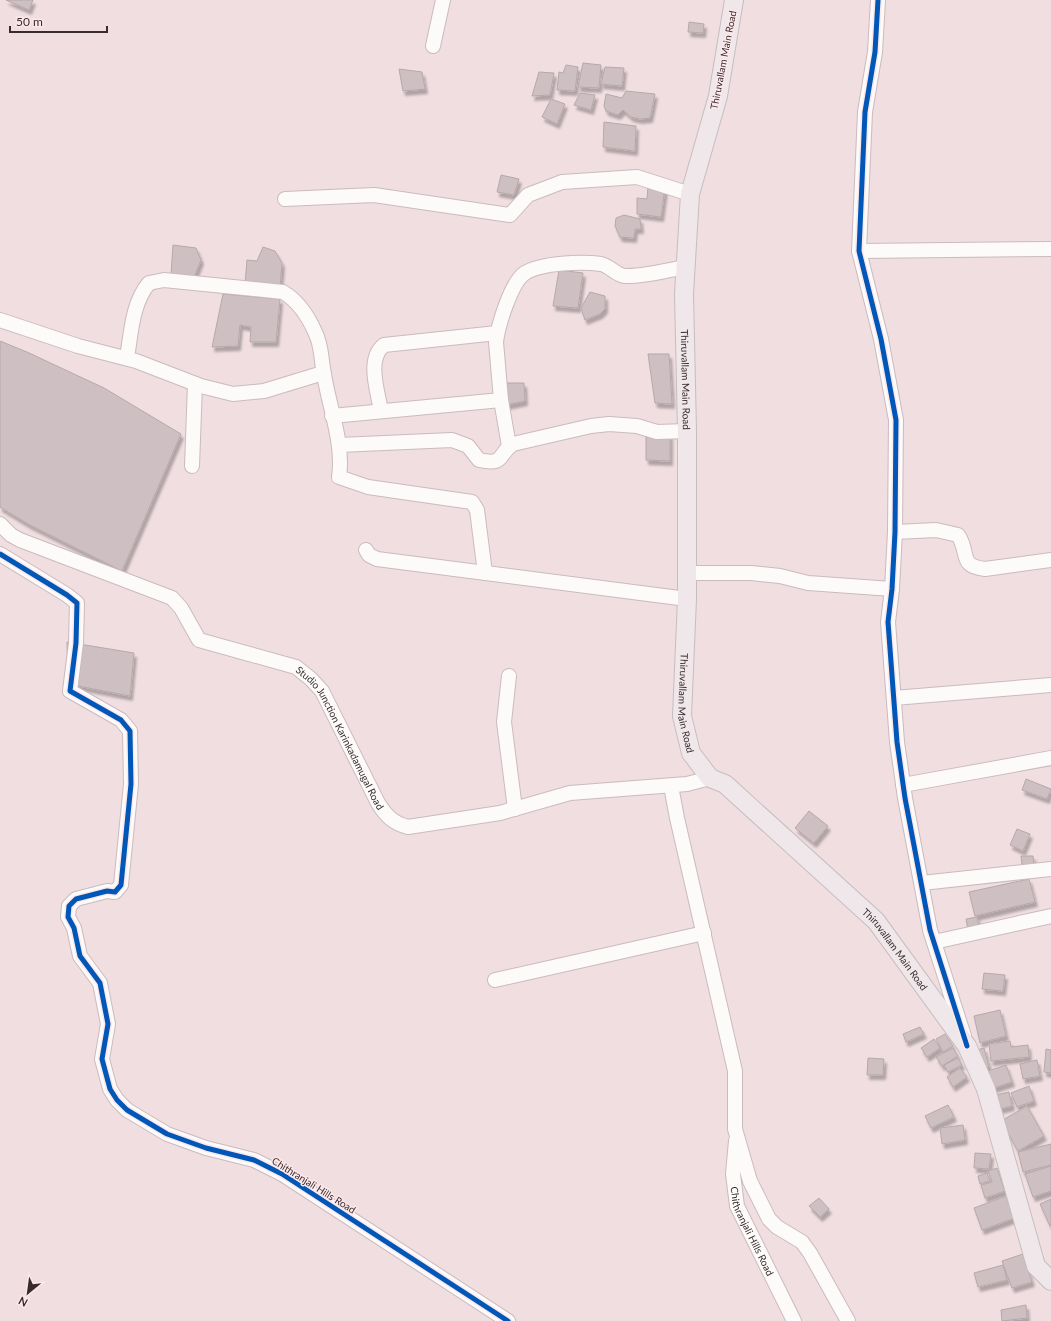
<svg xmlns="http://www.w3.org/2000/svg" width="1051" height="1321" font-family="Lato,sans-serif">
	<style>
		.building { fill: #cdbfc2; stroke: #b6a8ab; filter: url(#shadow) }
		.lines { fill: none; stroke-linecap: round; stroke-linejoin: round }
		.minor-casing { stroke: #cabbbe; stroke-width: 16 }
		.major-casing { stroke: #c6bdbf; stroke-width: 20 }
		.minor { stroke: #fdfafa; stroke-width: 14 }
		.major { stroke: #efe7e9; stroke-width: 18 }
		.cycleway-casing { stroke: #fce8eb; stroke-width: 8 }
		.cycleway { stroke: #0057b8; stroke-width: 5 }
		.labels { text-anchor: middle; stroke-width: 3; stroke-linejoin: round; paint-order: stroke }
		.street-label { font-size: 10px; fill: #372b2d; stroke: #fce8eb }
	</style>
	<defs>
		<filter id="shadow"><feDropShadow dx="2.5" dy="4.5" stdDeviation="1" flood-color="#0004"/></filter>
	</defs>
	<rect width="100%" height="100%" fill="#f0dee1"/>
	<path class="building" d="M 6,0 L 33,0 L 29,10 Z
		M 689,22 L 704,24 L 703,33 L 688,32 Z
		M 583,63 L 601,65 L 599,88 L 578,87 Z
		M 566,65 L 578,67 L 575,91 L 557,90 L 559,72 L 563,73 Z
		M 605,67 L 624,68 L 622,86 L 601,84 Z
		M 399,69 L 422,72 L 425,89 L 403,91 Z
		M 539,72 L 554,73 L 550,95 L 532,96 Z
		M 626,91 L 655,94 L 650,118 L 640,119 L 631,117 L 623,110 L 618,115 L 606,111 L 604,106 L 606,94 L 622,98 Z
		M 580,93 L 595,95 L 591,110 L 574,105 Z
		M 551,99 L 565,104 L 557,124 L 542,117 Z
		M 604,122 L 636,126 L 635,151 L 603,147 Z
		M 501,175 L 519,179 L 514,195 L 497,192 Z
		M 648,186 L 665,188 L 661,217 L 637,214 L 637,198 L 647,199 Z
		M 624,215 L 640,219 L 641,229 L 635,229 L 634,238 L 620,237 L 615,226 L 616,218 Z
		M 173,245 L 196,248 L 201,260 L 194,277 L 171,275 Z
		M 263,247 L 275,251 L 282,263 L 280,287 L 245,284 L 247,260 L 257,261 Z
		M 559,270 L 583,273 L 578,308 L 553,306 Z
		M 590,292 L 605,296 L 605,309 L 600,314 L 585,320 L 581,308 Z
		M 223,294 L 280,299 L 276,342 L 250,342 L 251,327 L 240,325 L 238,346 L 212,347 Z
		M 0,341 L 27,352 L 104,388 L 181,434 L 122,571 L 28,524 L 0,507 Z
		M 648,354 L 669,354 L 672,404 L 655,403 Z
		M 504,383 L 524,383 L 525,401 L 506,405 Z
		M 646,434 L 670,435 L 670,461 L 646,460 Z
		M 67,642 L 134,653 L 130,696 L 68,684 Z
		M 1026,779 L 1051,789 L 1047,799 L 1022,790 Z
		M 809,811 L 828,826 L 814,843 L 795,828 Z
		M 1017,829 L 1030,834 L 1023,851 L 1010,845 Z
		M 1021,856 L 1033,856 L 1034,864 L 1022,865 Z
		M 1029,879 L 1035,902 L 975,916 L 969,892 Z
		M 977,917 L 979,928 L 968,930 L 966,919 Z
		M 984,973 L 1005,975 L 1003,991 L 982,989 Z
		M 1000,1010 L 1006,1036 L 980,1043 L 974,1016 Z
		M 920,1027 L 924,1034 L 906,1042 L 903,1034 Z
		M 945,1034 L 953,1046 L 943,1052 L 936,1039 Z
		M 934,1039 L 940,1048 L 927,1057 L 921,1048 Z
		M 1010,1041 L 1011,1047 L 1028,1045 L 1029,1057 L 991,1061 L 989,1044 Z
		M 953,1048 L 958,1056 L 942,1066 L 936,1057 Z
		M 984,1048 L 989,1067 L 982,1069 L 977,1050 Z
		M 1046,1049 L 1051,1050 L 1051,1073 L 1044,1072 Z
		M 868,1058 L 884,1059 L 883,1075 L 867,1075 Z
		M 958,1058 L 962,1065 L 948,1072 L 944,1065 Z
		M 1037,1060 L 1040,1076 L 1023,1079 L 1020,1064 Z
		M 1006,1065 L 1012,1082 L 991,1089 L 985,1072 Z
		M 960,1068 L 967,1077 L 953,1087 L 947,1077 Z
		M 1029,1086 L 1034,1101 L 1017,1107 L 1011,1093 Z
		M 1009,1092 L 1012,1106 L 1000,1109 L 996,1095 Z
		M 948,1105 L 954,1117 L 931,1128 L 925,1116 Z
		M 1027,1106 L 1044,1136 L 1018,1151 L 1001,1121 Z
		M 963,1125 L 965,1140 L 942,1144 L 940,1128 Z
		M 1051,1144 L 1051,1165 L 1023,1172 L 1018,1152 Z
		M 975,1153 L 991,1154 L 989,1169 L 974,1168 Z
		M 1051,1166 L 1051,1191 L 1033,1197 L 1025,1174 Z
		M 997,1168 L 1005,1191 L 985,1198 L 981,1185 L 992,1182 L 988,1171 Z
		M 987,1173 L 990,1181 L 980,1184 L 978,1176 Z
		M 1006,1196 L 1015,1218 L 982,1230 L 974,1208 Z
		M 819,1198 L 829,1209 L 820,1217 L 809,1206 Z
		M 1051,1199 L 1051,1226 L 1050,1226 L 1040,1204 Z
		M 1023,1254 L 1032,1282 L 1012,1288 L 1002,1261 Z
		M 1003,1265 L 1007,1280 L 978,1287 L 974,1273 Z
		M 1026,1305 L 1027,1318 L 1002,1321 L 1001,1310 Z"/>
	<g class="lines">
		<g class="minor-casing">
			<g id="minor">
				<path d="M 878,0 L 875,52 L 865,112 L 859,251 L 881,339 L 896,420 L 895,532 L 892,589 L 888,622 L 897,742 L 905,798 L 930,930 L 964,1036"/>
				<path d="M 433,46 L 443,0"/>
				<path d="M 285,199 L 374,195 L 510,215 L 528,195 L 562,182 L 637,177 L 690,194"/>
				<path d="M 859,251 L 1051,249"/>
				<path d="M 0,320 L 78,346 L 136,361 L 201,386 L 233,394 L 264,391 L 323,373"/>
				<path d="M 127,358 C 131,334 132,303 149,283 L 164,280 L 283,292 C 298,301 308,316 315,332 C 322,345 321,360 324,374 C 329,407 344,443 339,477 L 368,487 L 472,502 L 477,510 L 485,573"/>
				<path d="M 381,411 C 378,392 366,359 384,345 L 497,333"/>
				<path d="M 332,416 L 501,400"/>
				<path d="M 339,445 L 452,440 L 468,446 L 479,460 C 506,466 497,454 513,444 L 591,426 L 609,424 L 637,426 L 657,432 L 687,431"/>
				<path d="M 509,446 L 501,400 L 496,342 C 498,326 511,282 525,273 C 541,263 582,261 601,264 C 610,266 616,275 625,276 C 643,277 668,270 686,267"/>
				<path d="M 192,466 L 195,384"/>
				<path id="s1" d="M 0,524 L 11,535 L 20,540 L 172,598 L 181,608 L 199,640 L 296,667 L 311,679 L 322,691 L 378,803 C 386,816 393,823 408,827 L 500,813 L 570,793 L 687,784 L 710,778"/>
				<path d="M 895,532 L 936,530 L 958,535 C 970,553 958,566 985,569 L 1051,560"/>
				<path d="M 366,550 L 369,555 L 377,559 L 687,599"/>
				<path d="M 0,554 L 67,595 L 77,603 L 76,643 L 70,691 L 121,720 L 130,731 L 131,784 L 121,885 L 115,892 L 107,891 L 76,899 L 69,906 L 68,917 L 74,928 L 80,956 L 100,983 L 108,1024 L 102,1059 L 110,1089 L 117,1100 L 127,1110 L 167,1134 L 206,1148 L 254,1160 L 282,1174 L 508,1321"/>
				<path d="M 687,573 L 751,573 L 780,576 L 808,583 L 892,589"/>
				<path d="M 509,676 L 504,722 L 515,809"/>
				<path d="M 894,698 L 1051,685"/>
				<path d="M 903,785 L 1051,758"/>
				<path d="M 671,786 L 677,818 L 735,1071 L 735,1129 L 750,1181 L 769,1219 L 777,1227 L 802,1242 L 810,1253 L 848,1321"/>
				<path d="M 922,883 L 1051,869"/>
				<path d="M 934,942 L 1051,916"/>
				<path d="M 495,980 L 704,933"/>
				<path id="s2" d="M 736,1141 L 733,1174 L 737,1206 L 794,1321"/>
			</g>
		</g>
		<g class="major-casing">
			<g id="major">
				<path id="s3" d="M 734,0 L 718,96 L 690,194 L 684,294 L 687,431 L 687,599 L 682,716 L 691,753 L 710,778 L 725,784 L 876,921 L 967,1046 L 986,1089 L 1036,1266 L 1051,1281"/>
			</g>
		</g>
		<use href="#minor" class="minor"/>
		<use href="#major" class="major"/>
		<g class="cycleway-casing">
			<path id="cycleway" d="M 878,0 L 875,52 L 865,112 L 859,251 L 881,339 L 896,420 L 895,532 L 892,589 L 888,622 L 897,742 L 905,798 L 930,930 L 967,1046
				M 0,554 L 67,595 L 77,603 L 76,643 L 70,691 L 121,720 L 130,731 L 131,784 L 121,885 L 115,892 L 107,891 L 76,899 L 69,906 L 68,917 L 74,928 L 80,956 L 100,983 L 108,1024 L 102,1059 L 110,1089 L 117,1100 L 127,1110 L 167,1134 L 206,1148 L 254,1160 L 282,1174 L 508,1321"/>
		</g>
		<use href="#cycleway" class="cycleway"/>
	</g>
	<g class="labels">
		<g class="street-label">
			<text transform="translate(723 60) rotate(-79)" y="4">Thiruvallam Main Road</text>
			<text dy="4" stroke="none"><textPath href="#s3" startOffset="385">Thiruvallam Main Road</textPath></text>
			<text dy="4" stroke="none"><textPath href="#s3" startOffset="709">Thiruvallam Main Road</textPath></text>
			<text dy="4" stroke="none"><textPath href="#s1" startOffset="424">Studio Junction Karinkadamugal Road</textPath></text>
			<text dy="4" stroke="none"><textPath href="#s3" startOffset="1045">Thiruvallam Main Road</textPath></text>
			<text transform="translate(314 1185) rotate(32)" y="4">Chithranjali Hills Road</text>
			<text dy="4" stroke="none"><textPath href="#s2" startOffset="94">Chithranjali Hills Road</textPath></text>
		</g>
	</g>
	<g transform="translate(28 1293) rotate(209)" stroke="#fce8eb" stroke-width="3" paint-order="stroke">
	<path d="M0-3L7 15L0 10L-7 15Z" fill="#372b2d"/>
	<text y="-6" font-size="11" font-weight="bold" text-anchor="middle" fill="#372b2d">N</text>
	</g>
	<path d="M10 26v6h97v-6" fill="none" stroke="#372b2d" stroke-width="2"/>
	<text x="16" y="26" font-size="12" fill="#372b2d" stroke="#fce8eb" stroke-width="3" paint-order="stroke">50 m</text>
</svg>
